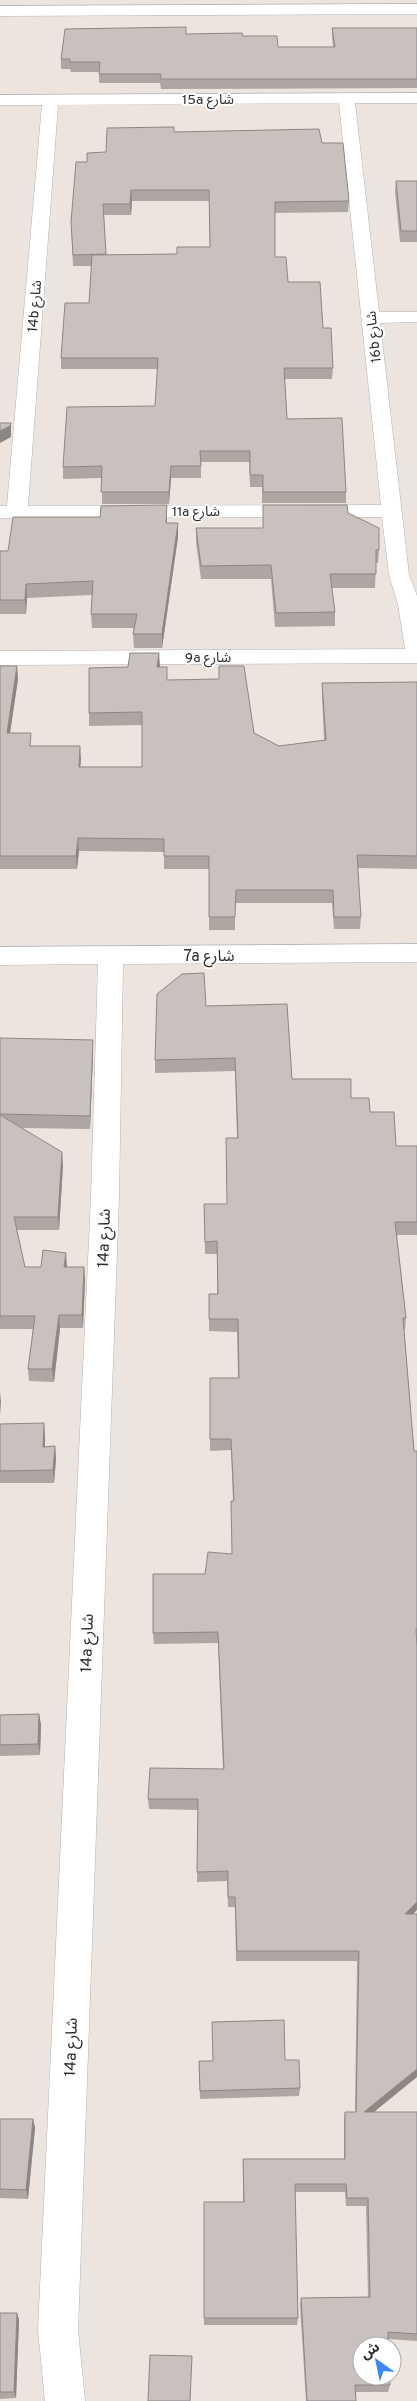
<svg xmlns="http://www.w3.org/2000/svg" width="417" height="2401" font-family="Overpass,'Noto Sans Arabic',sans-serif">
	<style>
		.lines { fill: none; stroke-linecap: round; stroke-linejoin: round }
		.street-casing { stroke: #aeb4bc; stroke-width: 1 }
		.secondary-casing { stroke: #aeb4bc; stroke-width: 1 }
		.street { fill: #fff; fill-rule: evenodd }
		.secondary { fill: #fff; fill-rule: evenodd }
		.wall { fill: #ada6a3; fill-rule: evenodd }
		.shaded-wall { fill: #8d8784 }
		.building { fill: #c9c1bd; stroke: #8d8784 }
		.labels { text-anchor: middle; stroke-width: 4; stroke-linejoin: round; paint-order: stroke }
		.far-street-label { font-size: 14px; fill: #2c2c2c; stroke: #fff }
		.street-label { font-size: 16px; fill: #2c2c2c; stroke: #fff }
	</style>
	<rect width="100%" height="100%" fill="#eee4de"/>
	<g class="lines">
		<g class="street-casing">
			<path id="street" d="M 417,93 L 417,103 L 355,103 L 379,312 L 417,312 L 417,322 L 380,323 L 409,575 L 417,596 L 417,663 L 0,665 L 0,651 L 405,649 L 398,604 L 389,575 L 382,517 L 0,518 L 0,506 L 7,506 L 42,105 L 0,105 L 0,95 ZM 339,103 L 381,505 L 28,506 L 58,105 Z
				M 417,944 L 417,962 L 123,964 L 119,1197 L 78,2330 L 85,2401 L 45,2401 L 38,2330 L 91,1197 L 98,964 L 0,965 L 0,947 Z"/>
		</g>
		<g class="secondary-casing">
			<path id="secondary" d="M 417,4 L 417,14 L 0,16 L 0,6 Z"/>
		</g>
		<use href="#street" class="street"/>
		<use href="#secondary" class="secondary"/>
	</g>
	<path class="wall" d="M 332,28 L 417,28 L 417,88 L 161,89 L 160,83 L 99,83 L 99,72 L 71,72 L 70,69 L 61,69 L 61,59 L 186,34 L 243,36 L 278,47 L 333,47 L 332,37 Z
		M 174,132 L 322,143 L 349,201 L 348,212 L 275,213 L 275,257 L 288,282 L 323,328 L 333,368 L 332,379 L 285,379 L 287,419 L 346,492 L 346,503 L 262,503 L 262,487 L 250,487 L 249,462 L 201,462 L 201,478 L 171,478 L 169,504 L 102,504 L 102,478 L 63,479 L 63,467 L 155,406 L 158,369 L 61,369 L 61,358 L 89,303 L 92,266 L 73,266 L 71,222 L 87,162 L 106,152 ZM 132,201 L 209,201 L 210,247 L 177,254 L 106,255 L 104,215 L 131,215 Z
		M 396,181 L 417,181 L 417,242 L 400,242 L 395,192 Z
		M 167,505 L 167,523 L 178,523 L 178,537 L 162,648 L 134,648 L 133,634 L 134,628 L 92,628 L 91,614 L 92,595 L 27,598 L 26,614 L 0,614 L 0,551 L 8,551 L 100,517 Z
		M 263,505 L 348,513 L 379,550 L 378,563 L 376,563 L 375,588 L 332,588 L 335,612 L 335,626 L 275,627 L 271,579 L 201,579 L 196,542 L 196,528 L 263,528 Z
		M 0,666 L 17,666 L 18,679 L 10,733 L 32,746 L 81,759 L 80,767 L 142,767 L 142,725 L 89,726 L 89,713 L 159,667 L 167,680 L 254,733 L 279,746 L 324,740 L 322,696 L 322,683 L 417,682 L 417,869 L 358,868 L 361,917 L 360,929 L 334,929 L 332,903 L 235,903 L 235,930 L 209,930 L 209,869 L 164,869 L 164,852 L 79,851 L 77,869 L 0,869 L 0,870 Z
		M 206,1006 L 292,1079 L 351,1098 L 370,1112 L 396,1146 L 417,1146 L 417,1235 L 397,1235 L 406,1318 L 405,1330 L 404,1330 L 414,1451 L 417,1451 L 417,1641 L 413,1914 L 373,2112 L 417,2112 L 417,2341 L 388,2339 L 390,2385 L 388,2392 L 356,2392 L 356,2401 L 306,2401 L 300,2305 L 301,2298 L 368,2297 L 366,2206 L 346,2206 L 345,2192 L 295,2192 L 298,2318 L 297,2325 L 204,2325 L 204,2202 L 243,2202 L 243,2159 L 344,2159 L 344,2120 L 345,2112 L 355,2112 L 357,1961 L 236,1961 L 235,1907 L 228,1907 L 227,1881 L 197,1882 L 198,1810 L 149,1809 L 148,1799 L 223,1769 L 218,1643 L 154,1644 L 153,1633 L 205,1574 L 232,1554 L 233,1501 L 231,1450 L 210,1451 L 210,1378 L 238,1378 L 237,1332 L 209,1331 L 209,1294 L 217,1294 L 217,1254 L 205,1254 L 204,1204 L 227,1204 L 237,1138 L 235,1071 L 155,1073 L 155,1060 Z
		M 0,1038 L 93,1053 L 90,1129 L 22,1128 L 63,1165 L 59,1230 L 17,1230 L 25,1267 L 84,1267 L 85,1280 L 83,1328 L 60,1328 L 54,1382 L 29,1381 L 28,1369 L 33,1329 L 0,1329 Z
		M 0,1424 L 45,1435 L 45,1447 L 55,1446 L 56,1459 L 54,1483 L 0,1483 Z
		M 39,1714 L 41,1725 L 40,1755 L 0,1756 L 0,1715 Z
		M 285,2060 L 300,2088 L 299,2096 L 200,2099 L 199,2061 Z
		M 0,2119 L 33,2119 L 35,2128 L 28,2199 L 0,2198 Z
		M 0,2313 L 17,2313 L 19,2320 L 16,2398 L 0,2399 Z"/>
	<path class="shaded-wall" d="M 131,190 L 132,201 L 131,215 L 130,204 Z
		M 11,423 L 11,437 L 0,443 L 0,431 Z
		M 171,466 L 171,478 L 169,504 L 169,492 Z
		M 167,505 L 167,519 L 166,537 L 166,523 Z
		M 178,523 L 178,537 L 162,648 L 162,634 Z
		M 26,584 L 27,598 L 26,614 L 25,600 Z
		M 159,653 L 160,666 L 157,680 L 157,667 Z
		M 17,666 L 18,679 L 8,746 L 7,733 Z
		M 80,746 L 81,759 L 79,780 L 79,767 Z
		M 78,838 L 79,851 L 77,869 L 76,856 Z
		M 93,1040 L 93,1053 L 90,1129 L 90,1116 Z
		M 62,1152 L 63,1165 L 59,1230 L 58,1217 Z
		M 66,1253 L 67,1266 L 65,1280 L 64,1267 Z
		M 84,1267 L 85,1280 L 83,1328 L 82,1315 Z
		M 59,1315 L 60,1328 L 54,1382 L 52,1369 Z
		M 0,1392 L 1,1402 L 0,1415 Z
		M 44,1423 L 45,1435 L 45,1459 L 43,1447 Z
		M 55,1446 L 56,1459 L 54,1483 L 53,1470 Z
		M 39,1714 L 41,1725 L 40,1755 L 38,1744 Z
		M 417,1902 L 417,1910 L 403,1924 L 405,1914 Z
		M 417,2069 L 417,2077 L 363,2121 L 364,2112 Z
		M 33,2119 L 35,2128 L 28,2199 L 26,2190 Z
		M 17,2313 L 19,2320 L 16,2398 L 14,2392 Z"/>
	<path class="building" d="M 186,27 L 186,34 L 242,33 L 243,36 L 277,36 L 278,47 L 335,47 L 332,28 L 417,28 L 417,79 L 160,79 L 161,74 L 99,74 L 100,62 L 70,62 L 70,59 L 61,59 L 65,29 Z
		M 174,127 L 174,132 L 319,129 L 322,143 L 343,143 L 349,201 L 275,202 L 275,257 L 286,257 L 288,282 L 320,282 L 323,328 L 331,328 L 333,368 L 284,368 L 287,419 L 342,418 L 346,492 L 263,492 L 263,475 L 250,475 L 250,451 L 200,451 L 201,466 L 171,466 L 169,492 L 101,492 L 102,466 L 63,467 L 67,407 L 155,406 L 158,358 L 61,358 L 65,303 L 89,303 L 92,255 L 177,254 L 177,247 L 210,247 L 209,190 L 131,190 L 130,204 L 103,204 L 106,254 L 73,255 L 71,222 L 76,162 L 87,162 L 87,153 L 106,152 L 107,128 Z
		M 396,181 L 417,181 L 417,231 L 401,231 Z
		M 0,423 L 11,423 L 10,426 L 0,431 Z
		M 167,505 L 166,523 L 178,523 L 162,634 L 133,634 L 137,614 L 91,614 L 93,581 L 26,584 L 25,600 L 0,600 L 0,551 L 8,551 L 13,517 L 100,517 L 101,506 Z
		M 263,505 L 347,505 L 348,513 L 379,528 L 379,550 L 376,550 L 376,574 L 330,574 L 335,612 L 276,613 L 271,565 L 201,566 L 196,528 L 263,528 Z
		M 130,653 L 159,653 L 157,667 L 167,667 L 167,680 L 219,679 L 219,666 L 244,666 L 254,733 L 279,746 L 326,740 L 322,683 L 417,682 L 417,856 L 357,855 L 361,917 L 334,917 L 333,890 L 236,890 L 235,917 L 209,917 L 209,856 L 164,856 L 164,839 L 78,838 L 76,856 L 0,856 L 0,666 L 17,666 L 7,733 L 31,733 L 30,746 L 80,746 L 79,767 L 142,767 L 142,712 L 89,713 L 89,668 L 128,667 Z
		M 204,973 L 206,1006 L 287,1004 L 292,1079 L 351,1079 L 351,1098 L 369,1098 L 370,1112 L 394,1112 L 396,1146 L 417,1146 L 417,1222 L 395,1222 L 406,1318 L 403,1318 L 414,1451 L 417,1451 L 417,1629 L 416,1629 L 417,1646 L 417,1902 L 405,1914 L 417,1914 L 417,2069 L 364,2112 L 417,2112 L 417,2334 L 388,2332 L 388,2346 L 362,2346 L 362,2376 L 390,2376 L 390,2385 L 355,2385 L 356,2401 L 307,2401 L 301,2298 L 370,2297 L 368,2198 L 347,2198 L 346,2184 L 295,2184 L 298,2318 L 204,2318 L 204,2202 L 244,2202 L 243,2159 L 345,2159 L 345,2112 L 356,2112 L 359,1951 L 237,1951 L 235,1897 L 228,1897 L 228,1871 L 197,1872 L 198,1799 L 148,1799 L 150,1768 L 224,1769 L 218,1632 L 153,1633 L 153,1574 L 205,1574 L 208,1552 L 232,1554 L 231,1501 L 234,1501 L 231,1439 L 210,1439 L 210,1378 L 239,1378 L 238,1319 L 209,1319 L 209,1294 L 218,1294 L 217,1241 L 205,1242 L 204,1204 L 227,1204 L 226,1138 L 238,1138 L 235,1058 L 155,1060 L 157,994 L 182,974 Z
		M 0,1038 L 93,1040 L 90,1116 L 0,1114 Z
		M 0,1115 L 62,1152 L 58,1217 L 14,1217 L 25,1267 L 41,1267 L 43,1250 L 66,1253 L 64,1267 L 84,1267 L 82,1315 L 59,1315 L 52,1369 L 28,1369 L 35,1316 L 0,1316 Z
		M 44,1423 L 43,1447 L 55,1446 L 53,1470 L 0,1471 L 0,1424 Z
		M 39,1714 L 38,1744 L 0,1745 L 0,1715 Z
		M 284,2020 L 285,2060 L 299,2060 L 300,2088 L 200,2091 L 199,2061 L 213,2061 L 212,2022 Z
		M 0,2119 L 33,2119 L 26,2190 L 0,2189 Z
		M 0,2313 L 17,2313 L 14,2392 L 0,2392 Z
		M 150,2355 L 192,2356 L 190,2401 L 148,2401 Z"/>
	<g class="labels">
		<g class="far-street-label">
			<text x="208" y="104">15a شارع</text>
			<text transform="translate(34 306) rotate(-85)" y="5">14b شارع</text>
			<text transform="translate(373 337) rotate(-96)" y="5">16b شارع</text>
			<text x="196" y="516">11a شارع</text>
			<text x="208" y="662">9a شارع</text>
		</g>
		<g class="street-label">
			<text x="209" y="961">7a شارع</text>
			<text transform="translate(103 1238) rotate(-88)" y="6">14a شارع</text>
			<text transform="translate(86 1643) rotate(-88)" y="6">14a شارع</text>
			<text transform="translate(70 2047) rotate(-88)" y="6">14a شارع</text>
		</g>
	</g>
	<g transform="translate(377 2361) rotate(327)"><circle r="24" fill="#ffffff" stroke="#ababab"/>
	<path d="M0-4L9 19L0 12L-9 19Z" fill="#3a88ff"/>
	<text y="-8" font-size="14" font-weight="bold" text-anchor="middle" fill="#2c2c2c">ش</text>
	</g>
</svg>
